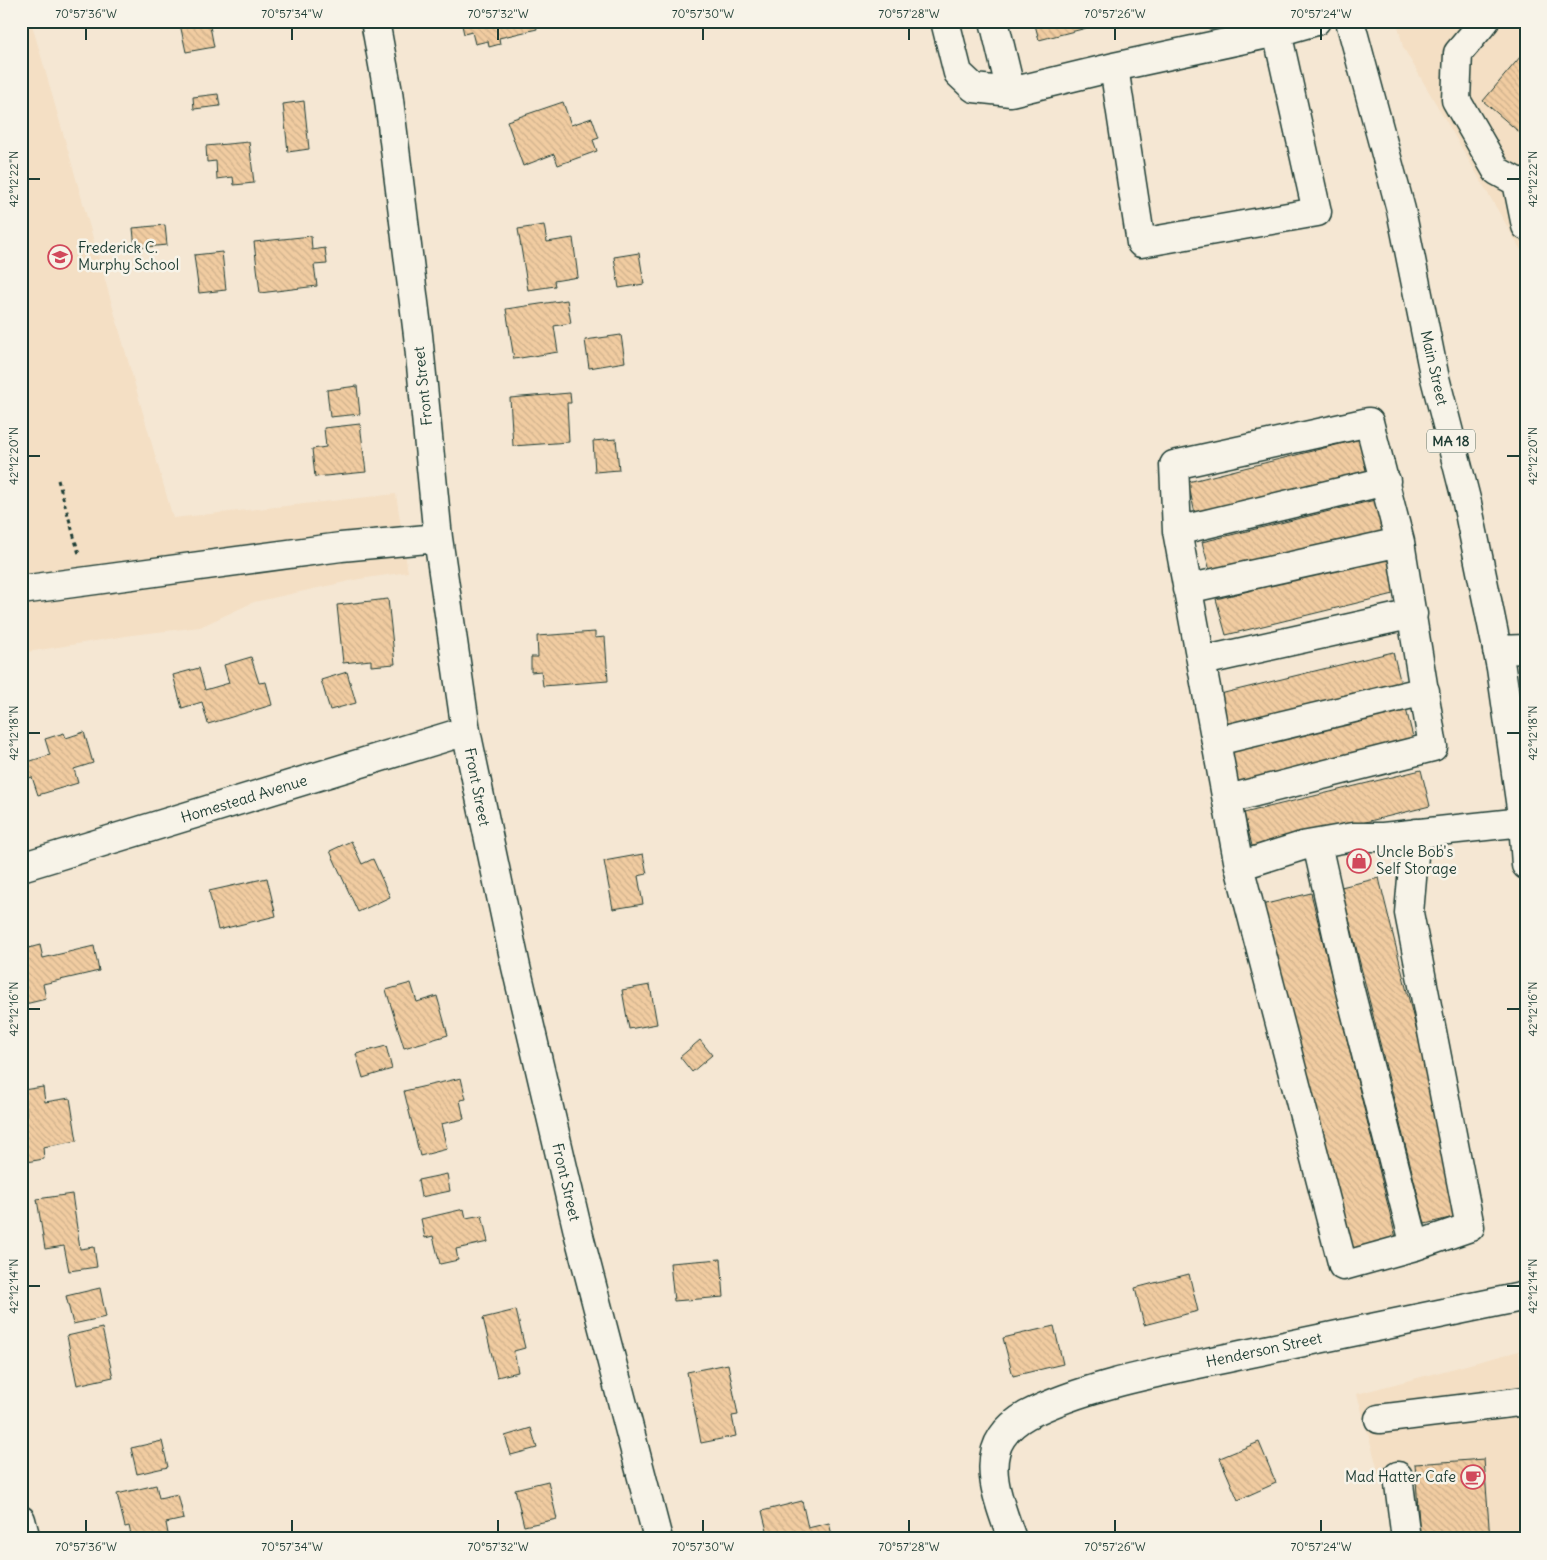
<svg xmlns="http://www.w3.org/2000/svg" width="1547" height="1560" font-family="Delius,sans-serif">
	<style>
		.built { fill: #f4dfc4 }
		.building { fill: url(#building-back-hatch); stroke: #1f3d34 }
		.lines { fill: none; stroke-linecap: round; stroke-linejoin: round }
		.minor-casing { stroke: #1f3d34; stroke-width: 31 }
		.major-casing { stroke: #1f3d34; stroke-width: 31 }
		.path { stroke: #1f3d34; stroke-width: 3; stroke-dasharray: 4 4; stroke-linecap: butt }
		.minor { stroke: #f7f3e8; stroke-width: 28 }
		.major { stroke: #f7f3e8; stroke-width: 28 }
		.ticks { fill: none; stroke: #1f3d34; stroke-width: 2 }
		.labels { text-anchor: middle; stroke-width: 5; stroke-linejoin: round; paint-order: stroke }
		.shield { fill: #f7f3e8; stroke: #60746a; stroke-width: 1 }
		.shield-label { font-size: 14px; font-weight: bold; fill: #1f3d34 }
		.poi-label { font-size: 15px; fill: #1f3d34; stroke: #f7f3e8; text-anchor: start }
		.street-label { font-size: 15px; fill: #1f3d34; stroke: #f7f3e8 }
		.neatline { fill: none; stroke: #1f3d34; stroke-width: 2 }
		.ticks-label { font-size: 12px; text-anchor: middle; fill: #1f3d34 }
	</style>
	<defs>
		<pattern id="building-back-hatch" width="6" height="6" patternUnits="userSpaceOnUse" patternTransform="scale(1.25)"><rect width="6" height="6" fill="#f1cca1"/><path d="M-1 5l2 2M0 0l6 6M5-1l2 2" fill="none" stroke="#ceb08b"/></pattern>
	</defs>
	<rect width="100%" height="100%" fill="#f5e7d3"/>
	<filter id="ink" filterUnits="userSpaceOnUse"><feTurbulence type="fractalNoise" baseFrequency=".02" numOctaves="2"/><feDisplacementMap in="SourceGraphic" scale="10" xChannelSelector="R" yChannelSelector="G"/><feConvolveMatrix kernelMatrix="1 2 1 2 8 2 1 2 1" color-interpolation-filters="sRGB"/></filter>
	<g filter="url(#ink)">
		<path class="built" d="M 21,21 L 31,21 L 173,518 L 396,494 L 408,572 L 359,579 L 254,602 L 200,627 L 132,635 L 21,653 Z
			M 1397,21 L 1526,21 L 1525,257 L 1403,47 Z
			M 1519,1351 L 1526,1469 L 1526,1539 L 1397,1539 L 1357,1394 Z"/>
		<path class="building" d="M 195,21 L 209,21 L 214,47 L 186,52 L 180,24 Z
			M 461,21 L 535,21 L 537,29 L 499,38 L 500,44 L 489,47 L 488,41 L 475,44 L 472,32 L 464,34 Z
			M 1034,21 L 1114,21 L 1039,40 Z
			M 1526,50 L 1526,138 L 1483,101 Z
			M 218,94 L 220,106 L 194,109 L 193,97 Z
			M 304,101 L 309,149 L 288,152 L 283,104 Z
			M 563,102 L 571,125 L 592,118 L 599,138 L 593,140 L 597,151 L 558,165 L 554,154 L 523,166 L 507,121 Z
			M 249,142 L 254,183 L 234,185 L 233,177 L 217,179 L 216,161 L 207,162 L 206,146 Z
			M 165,225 L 167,245 L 135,248 L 133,228 Z
			M 544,225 L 547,242 L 573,238 L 578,277 L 554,281 L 555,286 L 528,290 L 518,229 Z
			M 311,236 L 312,250 L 325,248 L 327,264 L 314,265 L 317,286 L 260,293 L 254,242 Z
			M 222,252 L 226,290 L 199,293 L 194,255 Z
			M 639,253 L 644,284 L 619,288 L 614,257 Z
			M 567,300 L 571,323 L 554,326 L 558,352 L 514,359 L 506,309 Z
			M 621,335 L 625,362 L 589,368 L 585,340 Z
			M 357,386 L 360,414 L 330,417 L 327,390 Z
			M 570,393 L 571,403 L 567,403 L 569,442 L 513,446 L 510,398 Z
			M 360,424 L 366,472 L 315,477 L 312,449 L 326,447 L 324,428 Z
			M 1364,438 L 1373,474 L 1196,518 L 1188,482 Z
			M 616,439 L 619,470 L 595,472 L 593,441 Z
			M 1379,499 L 1388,535 L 1212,578 L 1202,542 Z
			M 1393,555 L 1402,592 L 1226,635 L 1216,599 Z
			M 388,599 L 395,664 L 371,666 L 371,660 L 343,663 L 337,605 Z
			M 595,632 L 595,638 L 605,637 L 608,681 L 543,686 L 541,671 L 531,672 L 531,657 L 538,657 L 537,636 Z
			M 1393,652 L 1402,688 L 1225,732 L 1216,695 Z
			M 251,657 L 259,683 L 266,682 L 272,705 L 208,724 L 202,702 L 182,708 L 173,675 L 199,668 L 205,690 L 229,683 L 224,665 Z
			M 347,672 L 356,703 L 330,710 L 321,680 Z
			M 1406,709 L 1415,745 L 1238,789 L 1229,752 Z
			M 84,732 L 93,763 L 74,769 L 78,783 L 38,795 L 32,777 L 21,781 L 21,764 L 50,755 L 45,739 L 64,733 L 66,738 Z
			M 1421,770 L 1430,806 L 1253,850 L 1244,813 Z
			M 351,841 L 362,864 L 373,859 L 390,897 L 358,912 L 330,851 Z
			M 643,854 L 647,874 L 638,876 L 643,904 L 613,909 L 604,861 Z
			M 267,878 L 276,916 L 218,930 L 209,891 Z
			M 1379,878 L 1462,1215 L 1425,1224 L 1341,887 Z
			M 1311,893 L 1397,1242 L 1349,1254 L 1262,905 Z
			M 40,945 L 43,958 L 94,946 L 99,971 L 43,984 L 46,999 L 21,1005 L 21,950 Z
			M 411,983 L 417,1002 L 437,996 L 448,1035 L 404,1048 L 386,990 Z
			M 650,985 L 657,1024 L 629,1029 L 622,990 Z
			M 700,1040 L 712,1055 L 692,1072 L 680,1057 Z
			M 386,1046 L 392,1069 L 363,1078 L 356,1054 Z
			M 461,1078 L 466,1099 L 460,1100 L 464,1119 L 441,1124 L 447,1149 L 420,1156 L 404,1091 Z
			M 43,1087 L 45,1102 L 70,1098 L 77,1141 L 43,1147 L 44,1159 L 26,1162 L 23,1141 L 21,1142 L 21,1116 L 27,1116 L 23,1090 Z
			M 447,1174 L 450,1191 L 421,1197 L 418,1180 Z
			M 72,1194 L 80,1249 L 94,1247 L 97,1267 L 69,1271 L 64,1246 L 45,1249 L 37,1199 Z
			M 464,1209 L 466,1218 L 482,1215 L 488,1242 L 456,1249 L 458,1260 L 440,1264 L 433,1236 L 425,1238 L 421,1219 Z
			M 721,1259 L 724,1297 L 674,1301 L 670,1263 Z
			M 1189,1274 L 1198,1311 L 1144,1325 L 1135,1288 Z
			M 100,1288 L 106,1317 L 73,1324 L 66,1296 Z
			M 516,1310 L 525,1348 L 514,1351 L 518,1372 L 497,1377 L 483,1318 Z
			M 1054,1326 L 1063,1364 L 1013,1376 L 1003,1338 Z
			M 102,1328 L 113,1377 L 77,1385 L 67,1336 Z
			M 728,1364 L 738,1415 L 732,1416 L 736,1436 L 701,1443 L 687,1372 Z
			M 531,1428 L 537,1448 L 511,1455 L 505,1436 Z
			M 162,1441 L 168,1467 L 137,1474 L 131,1448 Z
			M 1259,1442 L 1276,1483 L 1238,1500 L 1220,1458 Z
			M 1484,1459 L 1490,1539 L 1420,1539 L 1415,1464 Z
			M 548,1481 L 557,1519 L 524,1526 L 515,1489 Z
			M 156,1485 L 159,1498 L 178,1494 L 184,1519 L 166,1523 L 169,1539 L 132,1539 L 129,1526 L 125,1527 L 117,1494 Z
			M 802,1501 L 808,1528 L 829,1523 L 833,1539 L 769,1539 L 762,1511 Z"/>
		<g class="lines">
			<g class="minor-casing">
				<path id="minor" d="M 375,21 L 388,92 L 418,335 L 438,538 L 466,731 L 516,967 L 579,1236 L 658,1539
					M 945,21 L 958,73 L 974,88 L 1011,92 L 1114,67 L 1277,32 L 1316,21
					M 994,21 L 1011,92
					M 1485,21 L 1458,53 L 1456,100 L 1497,171 L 1517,182 L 1526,182
					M 1114,67 L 1141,243 L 1317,212 L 1277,32
					M 1517,182 L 1526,226
					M 1177,531 L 1386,481
					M 1187,589 L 1400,542
					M 21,590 L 341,547 L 438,538
					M 1497,650 L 1526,649
					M 1202,661 L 1413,614
					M 1217,741 L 1425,691
					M 1228,799 L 1433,747 L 1400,542 L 1369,422 L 1174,465 L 1177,531 L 1239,866 L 1343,1266 L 1415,1246 L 1348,983 L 1317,844
					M 1239,866 L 1302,846 L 1353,837 L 1383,837 L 1523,822
					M 21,867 L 466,731
					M 1415,1246 L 1470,1227 L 1409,913 L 1416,833
					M 1379,1419 L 1526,1401
					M 1398,1476 L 1406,1539
					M 21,1520 L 26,1539
					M 1012,1539 C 1002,1510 982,1466 1002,1437 C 1008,1428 1018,1420 1027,1415 C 1090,1383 1172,1370 1241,1355 C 1336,1335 1431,1316 1526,1296"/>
			</g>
			<g class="major-casing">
				<path id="major" d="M 1350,21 L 1401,210 L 1434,374 L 1467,503 L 1501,668 L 1523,822 L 1526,865"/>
			</g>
			<path class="path" d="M 58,480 L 79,554"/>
			<use href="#minor" class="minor"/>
			<use href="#major" class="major"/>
		</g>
	</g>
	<path class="ticks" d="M 86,28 L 86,40M 292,28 L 292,40M 498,28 L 498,40M 703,28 L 703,40M 909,28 L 909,40M 1115,28 L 1115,40M 1321,28 L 1321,40M 28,179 L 40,179M 1507,179 L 1520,179M 28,456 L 40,456M 1507,456 L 1520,456M 28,733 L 40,733M 1507,733 L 1520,733M 28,1009 L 40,1009M 1507,1009 L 1520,1009M 28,1286 L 40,1286M 1507,1286 L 1520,1286M 86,1520 L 86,1532M 292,1520 L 292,1532M 498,1520 L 498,1532M 703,1520 L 703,1532M 909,1520 L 909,1532M 1115,1520 L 1115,1532M 1321,1520 L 1321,1532"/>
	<defs>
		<g id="school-ring" transform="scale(1.25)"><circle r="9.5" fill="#f7f3e8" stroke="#d1495b" stroke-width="1.5"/><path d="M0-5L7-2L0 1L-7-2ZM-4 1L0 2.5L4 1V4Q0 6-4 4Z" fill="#d1495b"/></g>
		<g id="shop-ring" transform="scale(1.25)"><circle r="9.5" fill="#f7f3e8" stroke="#d1495b" stroke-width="1.5"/><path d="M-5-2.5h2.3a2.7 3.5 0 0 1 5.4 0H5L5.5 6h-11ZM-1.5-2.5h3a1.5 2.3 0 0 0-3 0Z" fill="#d1495b"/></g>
		<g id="cafe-ring" transform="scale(1.25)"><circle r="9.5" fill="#f7f3e8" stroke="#d1495b" stroke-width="1.5"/><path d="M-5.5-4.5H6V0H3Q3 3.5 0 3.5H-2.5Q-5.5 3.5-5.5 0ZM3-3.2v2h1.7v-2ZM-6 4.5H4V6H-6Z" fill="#d1495b"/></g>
	</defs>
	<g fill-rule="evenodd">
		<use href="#school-ring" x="60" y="257"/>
		<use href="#shop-ring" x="1359" y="861"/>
		<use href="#cafe-ring" x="1473" y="1477"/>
	</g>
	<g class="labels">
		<rect class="shield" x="1427" y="429.5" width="48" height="23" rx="4"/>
		<g class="shield-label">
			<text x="1451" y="446">MA 18</text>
		</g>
		<g class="poi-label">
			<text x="78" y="253">Frederick C.<tspan x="78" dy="17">Murphy School</tspan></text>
			<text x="1376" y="857">Uncle Bob's<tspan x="1376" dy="17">Self Storage</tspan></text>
			<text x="1456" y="1482" text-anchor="end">Mad Hatter Cafe</text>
		</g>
		<g class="street-label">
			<text transform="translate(1434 368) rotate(77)" y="5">Main Street</text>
			<text transform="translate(423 386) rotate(-96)" y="5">Front Street</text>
			<text transform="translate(477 787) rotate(79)" y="5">Front Street</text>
			<text transform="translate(244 799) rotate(-17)" y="5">Homestead Avenue</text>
			<text transform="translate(566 1182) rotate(77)" y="5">Front Street</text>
			<text transform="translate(1264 1350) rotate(-12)" y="5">Henderson Street</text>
		</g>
	</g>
	<rect width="1547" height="1560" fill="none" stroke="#f7f3e8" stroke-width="55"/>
	<rect x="28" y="28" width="1492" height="1504" class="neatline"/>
	<g class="ticks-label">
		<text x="86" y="18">70°57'36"W</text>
		<text x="292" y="18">70°57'34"W</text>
		<text x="498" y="18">70°57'32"W</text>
		<text x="703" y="18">70°57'30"W</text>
		<text x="909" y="18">70°57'28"W</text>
		<text x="1115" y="18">70°57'26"W</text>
		<text x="1321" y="18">70°57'24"W</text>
		<text transform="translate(14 179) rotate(-90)" y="4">42°12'22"N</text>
		<text transform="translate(1533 179) rotate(-90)" y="4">42°12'22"N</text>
		<text transform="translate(14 456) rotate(-90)" y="4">42°12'20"N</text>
		<text transform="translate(1533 456) rotate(-90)" y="4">42°12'20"N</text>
		<text transform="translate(14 733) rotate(-90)" y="4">42°12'18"N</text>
		<text transform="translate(1533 733) rotate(-90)" y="4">42°12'18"N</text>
		<text transform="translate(14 1009) rotate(-90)" y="4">42°12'16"N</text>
		<text transform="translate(1533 1009) rotate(-90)" y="4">42°12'16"N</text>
		<text transform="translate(14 1286) rotate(-90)" y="4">42°12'14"N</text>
		<text transform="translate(1533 1286) rotate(-90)" y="4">42°12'14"N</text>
		<text x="86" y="1551">70°57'36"W</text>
		<text x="292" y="1551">70°57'34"W</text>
		<text x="498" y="1551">70°57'32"W</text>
		<text x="703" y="1551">70°57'30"W</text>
		<text x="909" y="1551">70°57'28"W</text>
		<text x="1115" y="1551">70°57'26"W</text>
		<text x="1321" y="1551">70°57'24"W</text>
	</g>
</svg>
